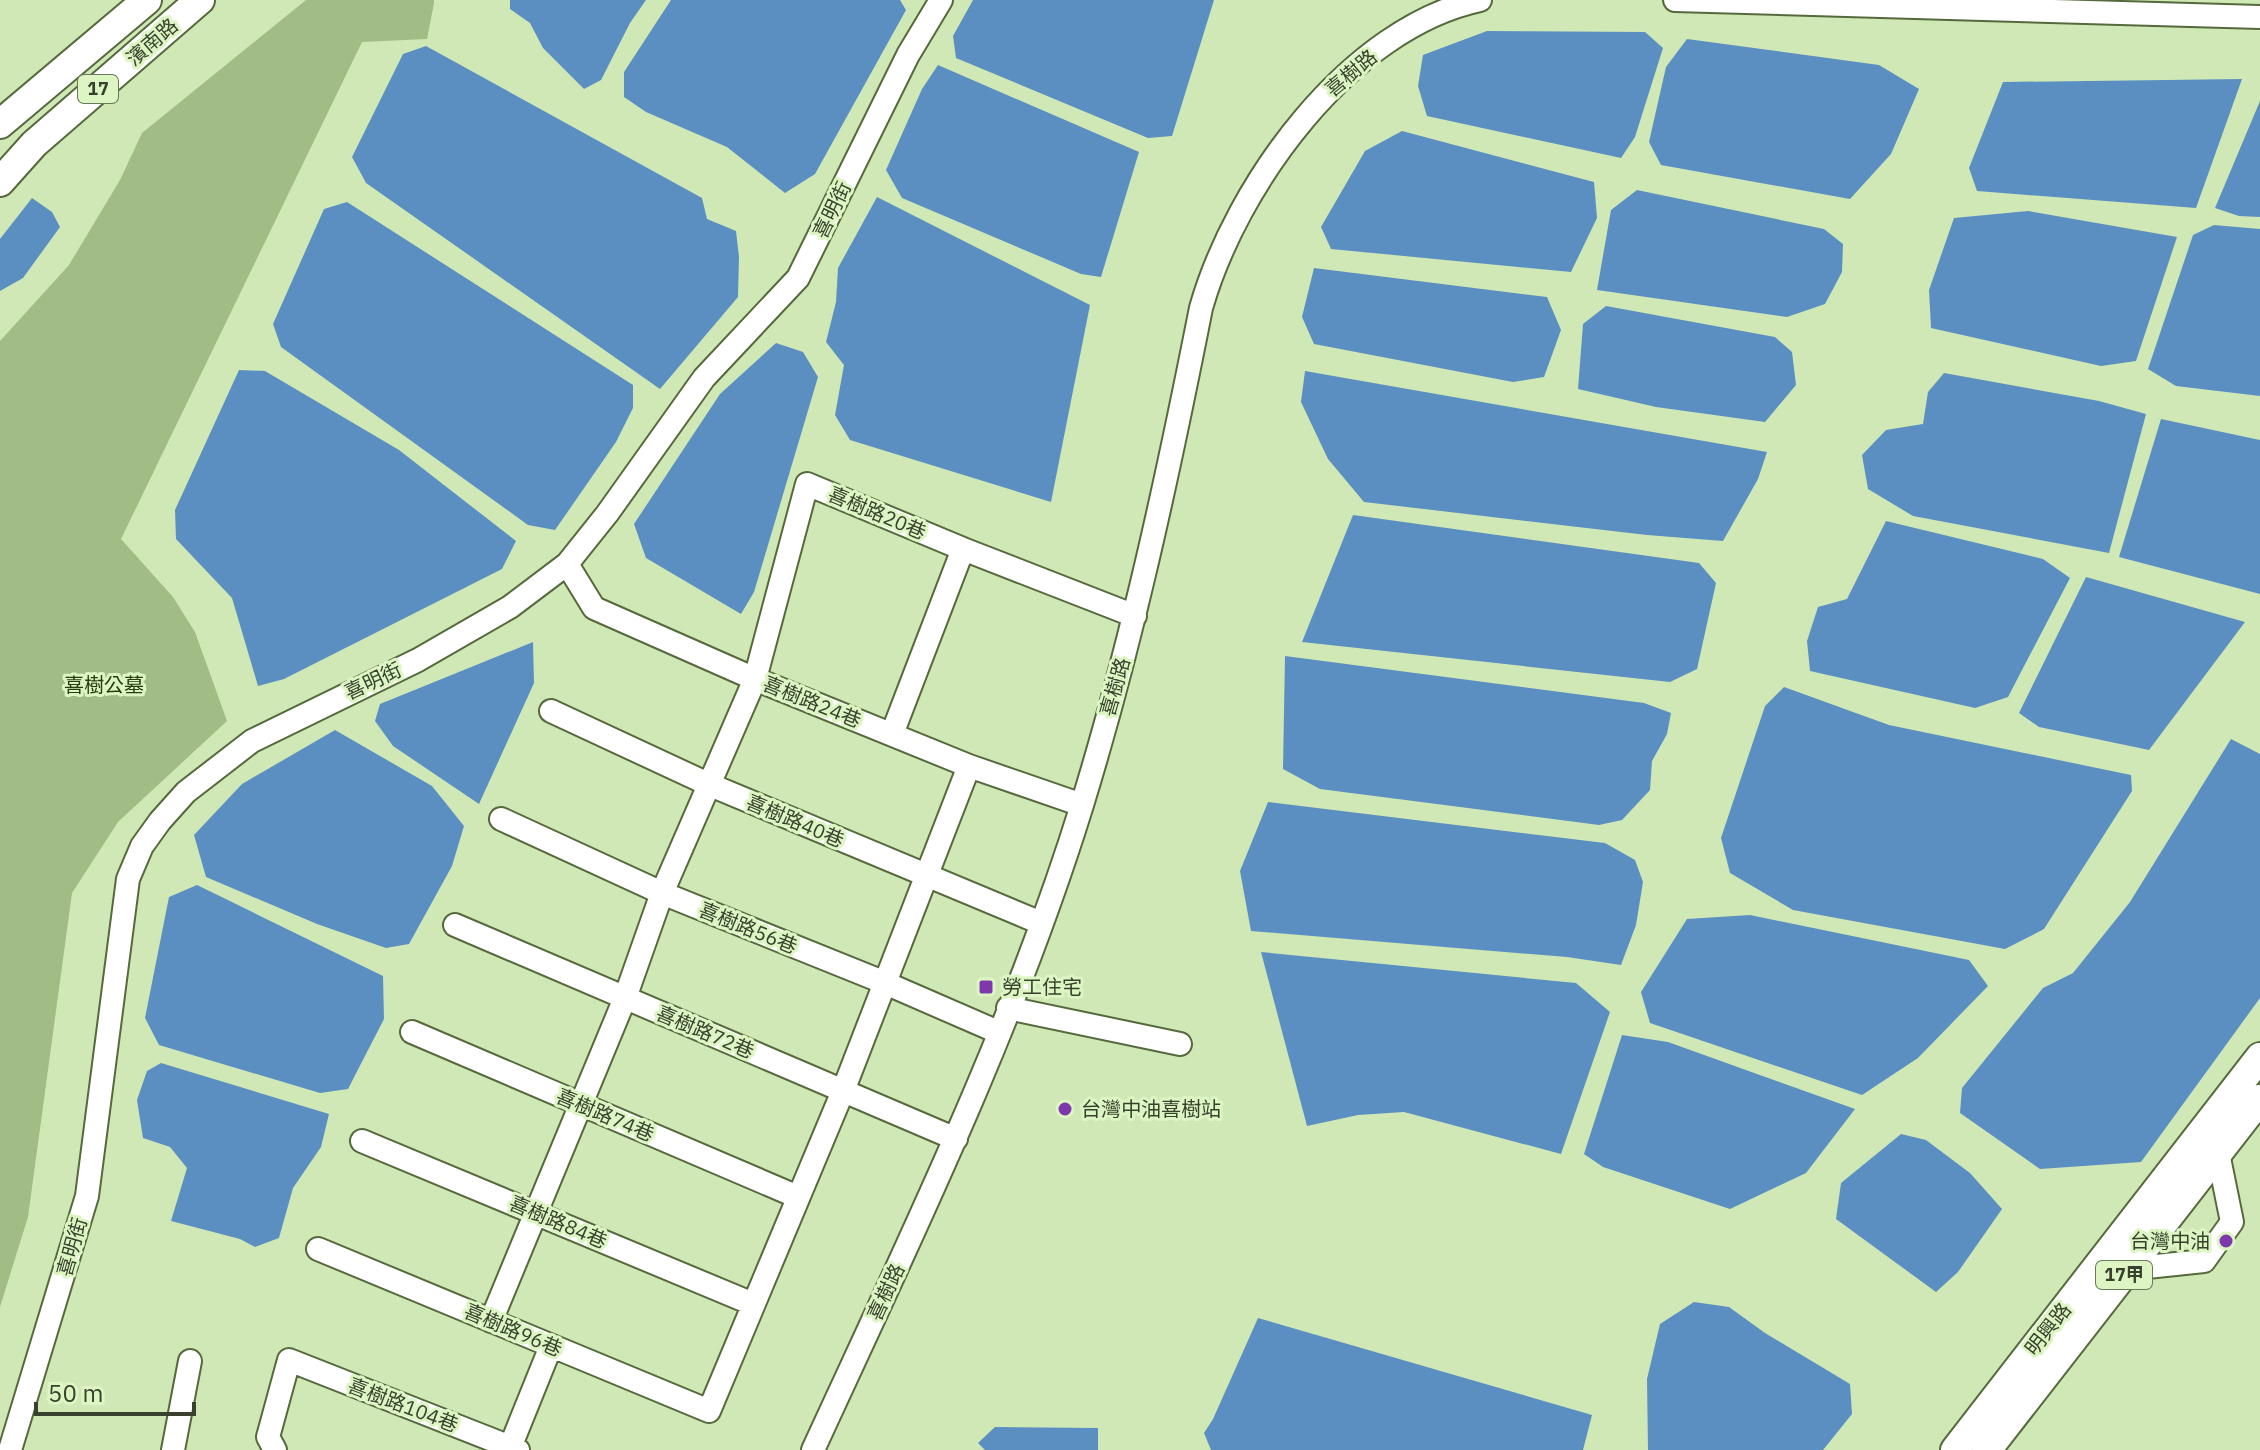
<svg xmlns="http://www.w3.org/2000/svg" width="2260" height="1450" font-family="'IBM Plex Sans','Noto Sans TC',sans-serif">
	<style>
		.green { fill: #a1bc84 }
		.water { fill: #5c8fc1 }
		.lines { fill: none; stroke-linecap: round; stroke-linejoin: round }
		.minor-casing { stroke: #55693d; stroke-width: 26 }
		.major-casing { stroke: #55693d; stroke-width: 32 }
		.minor { stroke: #fff; stroke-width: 22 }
		.major { stroke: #fff; stroke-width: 28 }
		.poi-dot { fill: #7e38ac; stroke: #ddf5c3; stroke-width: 3 }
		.labels { text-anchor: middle; stroke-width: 6; stroke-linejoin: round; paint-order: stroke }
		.shield { fill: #ddf5c3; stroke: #69775a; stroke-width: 2 }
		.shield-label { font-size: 18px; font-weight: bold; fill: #37412d }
		.street-label { font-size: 20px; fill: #37412d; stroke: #ddf5c3 }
		.park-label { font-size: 20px; fill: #293c0e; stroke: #ddf5c3 }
		.poi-label { font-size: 20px; fill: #37412d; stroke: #ddf5c3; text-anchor: start }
	</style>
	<rect width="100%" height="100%" fill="#d0e8b6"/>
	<path class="green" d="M 306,0 L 434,0 L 434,3 L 427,39 L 362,42 L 121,539 L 173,597 L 195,632 L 227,721 L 118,822 L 72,893 L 28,1217 L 0,1307 L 0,341 L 69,265 L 120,180 L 142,133 Z"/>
	<path class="water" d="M 510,0 L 646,0 L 630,23 L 601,80 L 584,89 L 543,48 L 530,23 L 510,9 Z
		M 671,0 L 900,0 L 906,10 L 815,174 L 785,193 L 727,147 L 646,112 L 624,97 L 624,72 Z
		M 973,0 L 1214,0 L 1172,136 L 1148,138 L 956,58 L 953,36 Z
		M 1487,31 L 1645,32 L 1663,48 L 1635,137 L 1621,158 L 1427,116 L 1418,86 L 1423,55 Z
		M 1687,39 L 1879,65 L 1919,89 L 1891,154 L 1850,199 L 1661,165 L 1649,142 L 1666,67 Z
		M 426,46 L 702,198 L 707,219 L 736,231 L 739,257 L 738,297 L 660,389 L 366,183 L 352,157 L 403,54 Z
		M 938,65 L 1139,152 L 1101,277 L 1081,274 L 902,198 L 886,170 L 922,89 Z
		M 2242,79 L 2196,208 L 1977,191 L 1969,168 L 2003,82 Z
		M 2260,101 L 2260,217 L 2239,216 L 2215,208 Z
		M 1402,131 L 1594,182 L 1597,218 L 1571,272 L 1331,249 L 1321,227 L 1365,151 Z
		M 1637,190 L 1824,229 L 1843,244 L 1842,272 L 1825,304 L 1787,317 L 1597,290 L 1611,210 Z
		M 877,197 L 1090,305 L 1051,502 L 850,440 L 835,415 L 844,365 L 826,342 L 836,302 L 838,268 Z
		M 32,198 L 52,212 L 60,227 L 23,278 L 0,291 L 0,239 Z
		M 347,202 L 633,385 L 633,408 L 616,442 L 555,530 L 528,525 L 281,347 L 273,324 L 324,209 Z
		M 2028,211 L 2177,237 L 2136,361 L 2101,366 L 1931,328 L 1929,290 L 1954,218 Z
		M 2214,225 L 2260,229 L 2260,396 L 2176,386 L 2148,369 L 2193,235 Z
		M 1314,268 L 1547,297 L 1561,330 L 1544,377 L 1513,382 L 1314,344 L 1302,317 Z
		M 1606,306 L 1775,337 L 1792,352 L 1796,385 L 1765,422 L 1656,407 L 1578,389 L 1583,324 Z
		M 776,343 L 803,352 L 818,377 L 754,592 L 741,614 L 646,558 L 634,524 L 720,394 Z
		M 239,370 L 265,371 L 399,450 L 516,541 L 502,569 L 284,679 L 258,686 L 232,598 L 176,539 L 175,510 Z
		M 1305,371 L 1767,452 L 1758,479 L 1723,541 L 1647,535 L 1364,502 L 1328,459 L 1301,402 Z
		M 1944,373 L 2099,401 L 2146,414 L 2109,553 L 1913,516 L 1868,489 L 1862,455 L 1886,430 L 1923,424 L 1928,392 Z
		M 2161,419 L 2260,440 L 2260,594 L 2119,557 Z
		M 1353,515 L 1699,563 L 1716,583 L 1697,669 L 1670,682 L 1302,642 Z
		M 1886,521 L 2043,559 L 2070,578 L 2008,697 L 1975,708 L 1810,671 L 1807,641 L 1818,607 L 1847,599 Z
		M 2086,577 L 2245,622 L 2149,750 L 2039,727 L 2019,713 Z
		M 533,642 L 534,683 L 479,804 L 393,746 L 375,721 L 380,704 Z
		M 1285,656 L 1644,703 L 1671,713 L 1667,734 L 1652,761 L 1650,790 L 1622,820 L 1599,825 L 1320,789 L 1283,769 Z
		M 1784,687 L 1889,725 L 2131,775 L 2132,791 L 2044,929 L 2005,949 L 1793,910 L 1730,873 L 1721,838 L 1765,706 Z
		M 335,730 L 432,786 L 464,826 L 452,866 L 409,944 L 386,948 L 317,924 L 206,877 L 194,835 L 242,784 Z
		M 2231,739 L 2260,754 L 2260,998 L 2141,1162 L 2040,1169 L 1960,1113 L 1962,1088 L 2043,988 L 2073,973 L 2130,902 Z
		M 1268,802 L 1605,843 L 1635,860 L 1643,882 L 1636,925 L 1621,965 L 1567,957 L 1251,931 L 1240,871 Z
		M 197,885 L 383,976 L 384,1019 L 348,1089 L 320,1093 L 159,1045 L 145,1018 L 169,897 Z
		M 1750,915 L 1969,960 L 1988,986 L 1918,1058 L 1862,1095 L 1650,1023 L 1641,992 L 1687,919 Z
		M 1261,952 L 1576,983 L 1610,1012 L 1561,1154 L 1404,1112 L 1358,1115 L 1307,1126 Z
		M 1622,1035 L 1668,1042 L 1855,1109 L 1806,1173 L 1730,1209 L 1603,1167 L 1584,1154 Z
		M 161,1063 L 329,1114 L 321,1147 L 293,1188 L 279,1238 L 255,1247 L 240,1239 L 171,1221 L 187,1168 L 170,1147 L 143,1138 L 137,1100 L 147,1071 Z
		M 1901,1134 L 1926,1140 L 1970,1173 L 2002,1209 L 1958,1272 L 1936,1292 L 1836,1219 L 1841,1183 Z
		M 1694,1302 L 1729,1307 L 1765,1333 L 1850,1384 L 1852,1414 L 1823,1450 L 1648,1450 L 1647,1379 L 1660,1324 Z
		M 1258,1318 L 1592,1415 L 1583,1450 L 1211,1450 L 1204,1433 L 1213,1419 Z
		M 995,1427 L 1098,1428 L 1098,1450 L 985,1450 L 978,1443 Z"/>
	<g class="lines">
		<g class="minor-casing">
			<path id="minor" d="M 1675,0 L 2260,17
				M 567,564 L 594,608 L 755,679 L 969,766 L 1082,805
				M 551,711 L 708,784 L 1041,923
				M 892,734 L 963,549
				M 501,819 L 662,893 L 883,982 L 998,1032
				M 455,925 L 956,1139
				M 1008,1008 L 1180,1044
				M 412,1032 L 798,1197
				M 362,1141 L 753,1304
				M 318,1249 L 709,1411 L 843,1091 L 969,766
				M 2128,1269 L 2204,1261 L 2232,1222 L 2218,1153
				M 491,1321 L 625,998 L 662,893 L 755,679 L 807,484 L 963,549 L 1135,616
				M 10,1450 L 87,1196 L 128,879 L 142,846 L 160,821 L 186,792 L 252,741 L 418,660 L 510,607 L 567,564 L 607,514 L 704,378 L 798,278 L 908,55 L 941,0
				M 173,1450 L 190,1361
				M 275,1450 L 268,1437 L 289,1360 L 518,1450
				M 509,1450 L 551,1346
				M 813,1450 C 910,1239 1013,1028 1082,805 C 1132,642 1168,475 1201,308 C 1236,185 1349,28 1480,0"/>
		</g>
		<g class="major-casing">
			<path id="major" d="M 0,124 L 147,0
				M 0,182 L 34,144 L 200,0
				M 1955,1450 L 2260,1057
				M 1987,1450 L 2260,1099"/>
		</g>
		<use href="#minor" class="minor"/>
		<use href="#major" class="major"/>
	</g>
	<g class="poi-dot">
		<rect x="978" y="979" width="16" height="16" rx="4"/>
		<circle cx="1065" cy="1109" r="8"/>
		<circle cx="2226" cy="1241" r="8"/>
	</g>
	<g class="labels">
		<g class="shield">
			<rect x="78" y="75" width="40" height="28" rx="6"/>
			<rect x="2096" y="1261" width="56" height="28" rx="6"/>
		</g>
		<g class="shield-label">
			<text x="98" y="95">17</text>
			<text x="2124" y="1281">17甲</text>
		</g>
		<g class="street-label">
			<text transform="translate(152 42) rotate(-41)" y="7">濱南路</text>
			<text transform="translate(1351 73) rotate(-40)" y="7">喜樹路</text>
			<text transform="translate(832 210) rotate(-64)" y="7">喜明街</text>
			<text transform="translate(877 513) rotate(23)" y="7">喜樹路20巷</text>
			<text transform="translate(373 681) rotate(-25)" y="7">喜明街</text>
			<text transform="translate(1115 687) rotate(-74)" y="7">喜樹路</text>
			<text transform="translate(812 702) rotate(22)" y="7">喜樹路24巷</text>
			<text transform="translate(795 821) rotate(23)" y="7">喜樹路40巷</text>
			<text transform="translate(748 928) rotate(22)" y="7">喜樹路56巷</text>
			<text transform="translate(705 1032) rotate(23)" y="7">喜樹路72巷</text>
			<text transform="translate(605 1115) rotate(23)" y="7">喜樹路74巷</text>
			<text transform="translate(558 1222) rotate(23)" y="7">喜樹路84巷</text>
			<text transform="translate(72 1247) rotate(-74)" y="7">喜明街</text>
			<text transform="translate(886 1292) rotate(-65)" y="7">喜樹路</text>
			<text transform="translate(2048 1329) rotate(-52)" y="7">明興路</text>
			<text transform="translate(513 1330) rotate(23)" y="7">喜樹路96巷</text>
			<text transform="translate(403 1405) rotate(21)" y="7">喜樹路104巷</text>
		</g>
		<g class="park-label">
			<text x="104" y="692">喜樹公墓</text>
		</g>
		<g class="poi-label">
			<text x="1002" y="994">勞工住宅</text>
			<text x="1081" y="1116">台灣中油喜樹站</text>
			<text x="2210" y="1248" text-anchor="end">台灣中油</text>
		</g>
	</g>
	<path d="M36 1402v12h158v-12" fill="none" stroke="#37412d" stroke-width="4"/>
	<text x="48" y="1402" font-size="24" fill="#37412d" stroke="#ddf5c3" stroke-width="6" paint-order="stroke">50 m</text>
</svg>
